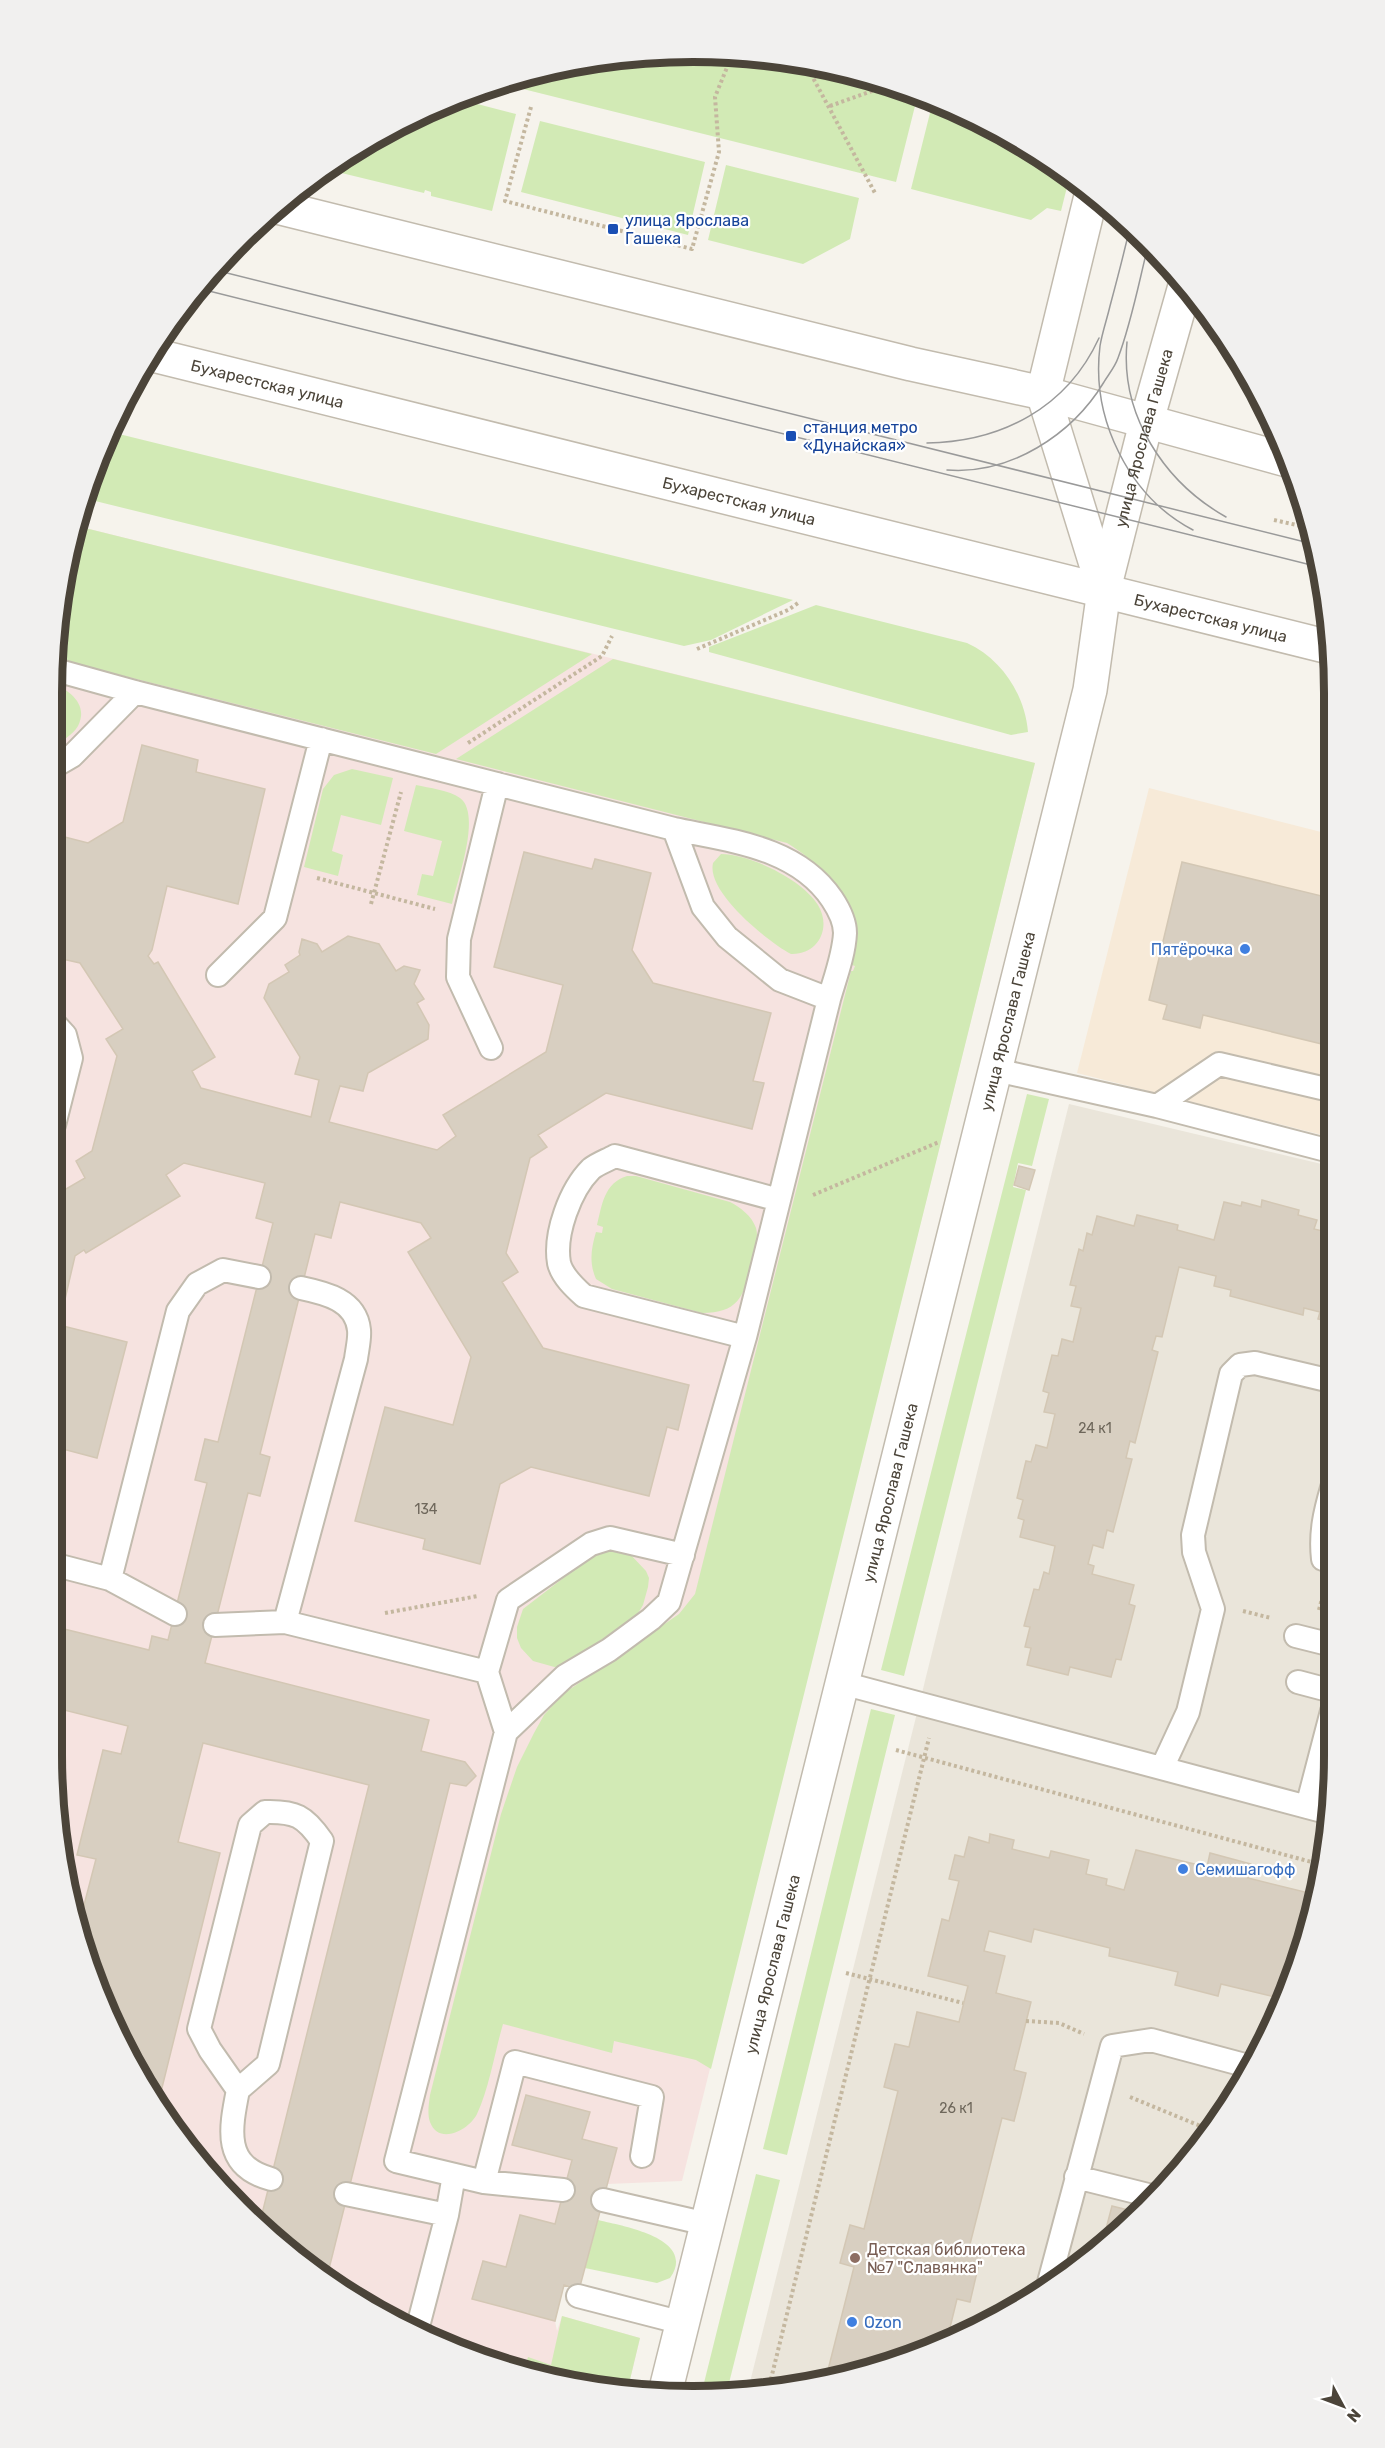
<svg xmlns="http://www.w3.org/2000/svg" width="1385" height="2448" font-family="Rubik,sans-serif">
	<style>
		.residential { fill: #eae5da }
		.commercial { fill: #f7ead8 }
		.medical { fill: #f6e3e0 }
		.green { fill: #d2eab5 }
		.building { fill: #d8cfc1; stroke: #d3c7b4; stroke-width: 1.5 }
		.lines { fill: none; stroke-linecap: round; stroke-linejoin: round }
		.service-casing { stroke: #c2bbae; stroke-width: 26 }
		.minor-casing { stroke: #c2bbae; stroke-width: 36 }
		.tertiary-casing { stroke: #c2bbae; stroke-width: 36 }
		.path { stroke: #c4b79f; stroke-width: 4; stroke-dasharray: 3 3; stroke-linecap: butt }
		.service { stroke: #fff; stroke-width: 22 }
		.minor { stroke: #fff; stroke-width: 33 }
		.tertiary { stroke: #fff; stroke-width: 33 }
		.tram { stroke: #9a9a9a; stroke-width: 1.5 }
		.transit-dot { fill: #1a4fb4; stroke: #fff; stroke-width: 2 }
		.shop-dot { fill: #3f7fe0; stroke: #fff; stroke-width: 2 }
		.education-dot { fill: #8d6e63; stroke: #fff; stroke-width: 2 }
		.labels { text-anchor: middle; stroke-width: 4.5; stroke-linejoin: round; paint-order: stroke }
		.number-label { font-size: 14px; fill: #6e675b }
		.transit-label { font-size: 16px; fill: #164399; stroke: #fff; text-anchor: start }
		.street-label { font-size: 16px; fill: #4b4439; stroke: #fff }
		.shop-label { font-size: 16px; fill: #366cbe; stroke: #fff; text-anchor: start }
		.education-label { font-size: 16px; fill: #785e54; stroke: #fff; text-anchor: start }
		.rim { fill: none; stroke: #4b4439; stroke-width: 8 }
	</style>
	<rect width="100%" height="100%" fill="#f6f3ec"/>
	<path class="residential" d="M 1069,1104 L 1330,1166 L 1333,1797 L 1300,1961 L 1248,2077 L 1175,2178 L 1115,2238 L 1014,2311 L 938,2348 L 818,2385 L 747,2394 Z"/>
	<path class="commercial" d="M 1149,788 L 1329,834 L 1330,1137 L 1077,1073 Z"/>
	<path class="medical" d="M 77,526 L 1035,763 L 682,2181 L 607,2184 L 579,2290 L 564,2286 L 555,2321 L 557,2331 L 562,2316 L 640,2338 L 627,2392 L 609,2392 L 526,2375 L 409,2331 L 336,2289 L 239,2209 L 183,2146 L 117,2040 L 85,1961 L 57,1840 L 52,651 Z"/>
	<path class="green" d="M 651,52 L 777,57 L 899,85 L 918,94 L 896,182 L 499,83 L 527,73 Z
		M 458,99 L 516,114 L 492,211 L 431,196 L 431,192 L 425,190 L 424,193 L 325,169 L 409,117 Z
		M 933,101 L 1014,137 L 1069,179 L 1061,211 L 1047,208 L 1031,220 L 911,189 Z
		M 540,121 L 705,162 L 688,235 L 521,192 Z
		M 726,165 L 859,198 L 850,239 L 803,264 L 708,240 Z
		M 123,435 L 793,600 L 711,640 L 684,646 L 83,498 L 85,487 L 108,436 Z
		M 77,526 L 592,654 L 436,754 L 52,658 Z
		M 816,605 L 967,643 C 1002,659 1025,695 1028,732 L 1011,735 L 709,652 L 709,647 Z
		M 613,659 L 1035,763 L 711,2069 L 696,2060 L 614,2041 L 612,2053 L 503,2024 C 495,2051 489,2089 477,2114 C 469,2130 439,2146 430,2122 C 427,2114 429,2103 430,2095 L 501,1814 L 517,1767 L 534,1733 L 544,1715 L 563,1694 L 679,1614 L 695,1594 L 851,971 L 853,971 L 855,966 L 852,965 C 853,951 857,933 854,919 C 847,890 812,858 787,843 L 456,759 Z
		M 52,683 C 69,690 89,704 78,726 C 73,735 61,741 53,747 Z
		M 352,769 L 393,778 L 381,825 L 341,815 L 332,851 L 343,855 L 338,876 L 304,867 L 323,789 L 334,775 Z
		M 416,785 C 429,788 449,790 460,798 C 482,814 457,881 452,904 L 417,895 L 422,874 L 433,876 L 442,841 L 404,831 Z
		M 721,854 C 750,854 803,880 818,905 C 832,928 818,955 791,954 C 767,941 706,892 713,863 Z
		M 1027,1094 L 1049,1099 L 1032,1166 L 1018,1163 L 1013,1187 L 1026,1190 L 904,1676 L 881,1670 Z
		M 627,1176 L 636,1176 L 730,1202 C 740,1207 752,1216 756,1228 C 759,1238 754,1249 752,1259 C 745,1292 742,1313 702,1313 L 612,1289 L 596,1279 C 589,1263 591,1249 596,1232 L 602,1233 L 603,1227 L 597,1225 C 602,1205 604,1183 627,1176 Z
		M 613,1549 L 629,1553 L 646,1571 L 649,1578 L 648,1587 L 643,1605 L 637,1615 L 568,1663 L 558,1668 L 533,1661 L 521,1648 L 517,1638 L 517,1627 L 523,1609 L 588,1559 Z
		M 871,1709 L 895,1715 L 787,2155 L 763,2149 Z
		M 756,2174 L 780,2180 L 726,2395 L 701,2395 Z
		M 598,2220 C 622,2226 698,2238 670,2278 L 657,2283 L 585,2268 Z
		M 562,2316 L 640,2338 L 627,2392 L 609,2392 L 526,2375 L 517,2372 L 523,2373 L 528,2357 L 551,2365 Z"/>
	<path class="building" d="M 142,745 L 198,760 L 196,772 L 265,789 L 238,904 L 167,886 L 152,950 L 148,956 L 154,964 L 158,962 L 215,1057 L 192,1071 L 201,1088 L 311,1117 L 319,1080 L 295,1074 L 300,1057 L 264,998 L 269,984 L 289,972 L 285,965 L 300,955 L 299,952 L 302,939 L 317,944 L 322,952 L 348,936 L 379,944 L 396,971 L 404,966 L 420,970 L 414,984 L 424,999 L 417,1003 L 429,1025 L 428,1039 L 368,1073 L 363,1091 L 340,1086 L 329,1122 L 437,1150 L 456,1136 L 443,1115 L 546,1052 L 563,985 L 494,967 L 524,852 L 592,869 L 595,859 L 651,873 L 632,950 L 653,983 L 771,1013 L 753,1081 L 764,1083 L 752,1129 L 606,1093 L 538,1135 L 547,1147 L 530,1158 L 506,1253 L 518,1272 L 502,1282 L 543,1348 L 689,1385 L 678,1430 L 667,1427 L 649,1496 L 531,1467 L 500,1484 L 480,1564 L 423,1549 L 425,1539 L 355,1521 L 385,1407 L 453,1425 L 471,1357 L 408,1252 L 431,1238 L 421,1223 L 340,1202 L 331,1238 L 315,1234 L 260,1454 L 270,1457 L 260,1496 L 248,1493 L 205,1663 L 429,1720 L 421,1751 L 465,1762 L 476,1776 L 466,1786 L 450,1783 L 326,2281 L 259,2226 L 369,1785 L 203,1743 L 178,1842 L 220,1853 L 158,2104 L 117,2040 L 85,1961 L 72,1906 L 83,1909 L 96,1859 L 77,1855 L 103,1750 L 121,1754 L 128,1726 L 56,1708 L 56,1627 L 149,1650 L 152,1636 L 168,1640 L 207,1483 L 195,1480 L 205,1439 L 218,1442 L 273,1223 L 256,1218 L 265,1183 L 184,1163 L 166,1175 L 180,1196 L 86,1253 L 84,1250 L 75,1256 L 59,1325 L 127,1342 L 97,1458 L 55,1447 L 54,1196 L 85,1178 L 76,1161 L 92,1151 L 117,1056 L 106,1039 L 123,1029 L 80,963 L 53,957 L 53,834 L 88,843 L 123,822 Z
		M 1182,862 L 1330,898 L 1330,1046 L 1203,1015 L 1200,1028 L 1163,1019 L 1167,1005 L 1149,1000 Z
		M 1019,1166 L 1035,1170 L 1029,1190 L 1014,1185 Z
		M 1262,1200 L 1299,1210 L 1298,1215 L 1317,1220 L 1314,1229 L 1331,1233 L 1331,1322 L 1318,1319 L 1320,1312 L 1304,1308 L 1303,1315 L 1230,1296 L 1231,1290 L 1214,1286 L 1216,1276 L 1179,1267 L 1162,1337 L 1156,1336 L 1152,1350 L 1158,1352 L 1135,1443 L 1130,1441 L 1126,1458 L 1132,1459 L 1113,1532 L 1107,1530 L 1103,1548 L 1093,1545 L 1088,1564 L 1094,1566 L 1092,1574 L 1134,1585 L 1129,1604 L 1135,1606 L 1121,1660 L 1116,1659 L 1111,1677 L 1070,1667 L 1068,1675 L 1027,1665 L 1031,1648 L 1025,1647 L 1030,1627 L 1024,1626 L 1034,1589 L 1039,1590 L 1044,1572 L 1049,1574 L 1055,1546 L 1020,1537 L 1024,1520 L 1018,1518 L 1023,1500 L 1017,1498 L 1026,1461 L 1031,1462 L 1036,1445 L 1047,1448 L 1055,1414 L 1044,1412 L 1049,1393 L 1043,1391 L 1052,1355 L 1058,1356 L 1062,1339 L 1073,1342 L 1081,1308 L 1071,1306 L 1076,1286 L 1070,1285 L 1079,1249 L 1083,1251 L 1087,1233 L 1092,1235 L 1097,1216 L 1134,1226 L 1137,1215 L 1178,1225 L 1177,1230 L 1214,1240 L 1224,1202 L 1241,1206 L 1242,1202 L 1261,1207 Z
		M 990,1834 L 1014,1840 L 1012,1849 L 1049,1858 L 1051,1851 L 1089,1860 L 1086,1874 L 1107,1879 L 1106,1885 L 1124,1890 L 1136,1850 L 1207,1867 L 1210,1853 L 1251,1864 L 1248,1878 L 1313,1894 L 1300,1961 L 1283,1999 L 1221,1984 L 1218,1996 L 1175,1985 L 1178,1972 L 1109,1956 L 1110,1948 L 1034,1929 L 1031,1942 L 989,1931 L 984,1951 L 1005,1956 L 996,1993 L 1031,2002 L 1014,2070 L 1026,2073 L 1020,2098 L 1014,2121 L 1002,2118 L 968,2252 L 981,2255 L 970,2302 L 957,2299 L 946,2344 L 825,2382 L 854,2267 L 840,2263 L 850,2225 L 864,2229 L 898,2091 L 884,2087 L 895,2044 L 909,2047 L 917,2012 L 959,2022 L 968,1986 L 928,1976 L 942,1919 L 949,1921 L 959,1881 L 949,1879 L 955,1855 L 964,1857 L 969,1837 L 989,1843 Z
		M 526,2095 L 590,2112 L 582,2139 L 617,2148 L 579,2290 L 564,2285 L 555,2321 L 472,2299 L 483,2261 L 506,2267 L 520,2215 L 555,2224 L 572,2160 L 512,2145 Z
		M 1112,2206 L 1140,2213 L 1115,2238 L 1101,2248 Z"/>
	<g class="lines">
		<g class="service-casing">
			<path id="service" d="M 52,669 L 135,692 L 674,829 C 731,841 797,847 832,899 C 838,908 845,921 845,933 C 844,955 835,978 829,999 L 745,1337 L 669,1602 L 651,1619 L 609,1650 L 565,1676 L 506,1732 L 396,2161 L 484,2182 L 563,2190
				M 53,767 L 72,756 L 135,692
				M 674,829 L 703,907 L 727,937 L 780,980 L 829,999
				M 218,975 L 275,918 L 321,739
				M 54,1023 L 65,1035 L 71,1058 L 54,1125
				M 491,1048 L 458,977 L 459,939 L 497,784
				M 996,1070 L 1157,1106 L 1330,1151
				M 1157,1106 L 1219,1064 L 1330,1090
				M 745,1337 L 584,1296 C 575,1288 562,1276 559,1263 C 554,1234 570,1190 591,1169 C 597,1164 608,1160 615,1156 L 779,1200
				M 1332,1488 C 1325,1512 1320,1533 1323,1559 L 1332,1562
				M 56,1565 L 110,1579 L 175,1614
				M 110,1579 L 178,1311 L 197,1284 L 223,1270 L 259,1277
				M 285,1622 L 356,1359 C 357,1350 360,1339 359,1330 C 356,1300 325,1293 301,1288
				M 215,1625 L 285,1622 L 487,1672 L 508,1600 L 591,1544 L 610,1538 L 683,1555
				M 1296,1636 L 1332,1645
				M 487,1672 L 506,1732
				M 1298,1682 L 1332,1691
				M 842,1683 L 1330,1813
				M 1162,1768 L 1188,1712 L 1213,1609 L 1194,1552 L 1193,1535 L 1231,1374 L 1240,1365 L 1255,1363 L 1331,1381
				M 1307,1807 L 1332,1711
				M 238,2090 L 210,2050 L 199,2029 L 250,1825 L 265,1812 C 295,1811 305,1816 322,1841 L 268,2064 L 238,2090 C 230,2130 223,2166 271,2179
				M 1076,2177 L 1152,2196
				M 484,2182 L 515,2062 L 652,2097 L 642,2156
				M 346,2194 L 447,2215
				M 603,2200 L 707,2224
				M 1048,2286 L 1112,2046 L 1151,2040 L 1252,2067
				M 578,2296 L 683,2323
				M 416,2334 L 447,2215 L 454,2175"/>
		</g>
		<g class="minor-casing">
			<g id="minor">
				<path id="s1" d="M 665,2393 L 1090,690 L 1104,590"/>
			</g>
		</g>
		<g class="tertiary-casing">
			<g id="tertiary">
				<path d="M 1091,196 L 1043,393 L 1104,590"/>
				<path d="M 277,207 L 911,364 L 1043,393 L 1287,460"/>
				<path id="s2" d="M 149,354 L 1329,647"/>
				<path id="s3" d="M 1104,589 L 1144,431 L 1185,286"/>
			</g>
		</g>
		<path class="path" d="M 805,63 L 875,193
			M 830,106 L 892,84
			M 531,107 L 505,201 L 692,249 L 719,152 L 715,97 L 732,55
			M 1274,520 L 1310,528
			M 697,649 L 788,610 L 798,603
			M 468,743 L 602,656 L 612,636
			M 317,878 L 435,909
			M 371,904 L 401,792
			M 813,1195 L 939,1142
			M 1319,1610 L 1324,1591
			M 1243,1611 L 1271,1618
			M 385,1613 L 478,1596
			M 896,1750 L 1319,1864
			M 846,1973 L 963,2003
			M 1026,2021 L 1059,2023 L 1084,2034
			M 1130,2097 L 1210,2130
			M 768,2391 L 929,1738"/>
		<use href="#service" class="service"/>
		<use href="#minor" class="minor"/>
		<use href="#tertiary" class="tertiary"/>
		<path class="tram" d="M 1130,227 C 1124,253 1117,280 1110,306 C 1107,319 1102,333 1100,346 C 1091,418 1128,496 1193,530
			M 211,269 L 1313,544
			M 197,288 L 1319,567
			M 1127,342 C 1120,415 1164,482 1226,517
			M 927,443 C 1001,442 1067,408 1099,338
			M 947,470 C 1010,475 1072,435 1104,382 C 1108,375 1115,367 1118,358 C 1132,321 1139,281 1149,242"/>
	</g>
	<g class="transit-dot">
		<rect x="607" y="223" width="12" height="12" rx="3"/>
		<rect x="785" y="430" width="12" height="12" rx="3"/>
	</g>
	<g class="shop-dot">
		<circle cx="1245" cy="949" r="6"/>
		<circle cx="1183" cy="1869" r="6"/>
		<circle cx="852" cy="2322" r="6"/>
	</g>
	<circle class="education-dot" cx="855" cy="2258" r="6"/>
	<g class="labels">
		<g class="number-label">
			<text x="1095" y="1433">24 к1</text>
			<text x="426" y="1514">134</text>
			<text x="956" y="2113">26 к1</text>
		</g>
		<g class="transit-label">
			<text x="625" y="226">улица Ярослава<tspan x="625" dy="18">Гашека</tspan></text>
			<text x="803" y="433">станция метро<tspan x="803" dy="18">«Дунайская»</tspan></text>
		</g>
		<g class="street-label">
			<text dy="6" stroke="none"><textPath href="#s2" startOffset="122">Бухарестская улица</textPath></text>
			<text dy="6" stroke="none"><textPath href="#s3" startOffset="156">улица Ярослава Гашека</textPath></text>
			<text dy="6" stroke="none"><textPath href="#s2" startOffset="608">Бухарестская улица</textPath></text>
			<text dy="6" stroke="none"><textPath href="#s2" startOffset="1094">Бухарестская улица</textPath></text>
			<text dy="6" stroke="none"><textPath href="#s1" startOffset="1414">улица Ярослава Гашека</textPath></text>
			<text dy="6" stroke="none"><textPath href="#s1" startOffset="928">улица Ярослава Гашека</textPath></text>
			<text dy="6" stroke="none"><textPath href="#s1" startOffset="442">улица Ярослава Гашека</textPath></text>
		</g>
		<g class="shop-label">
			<text x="1233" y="955" text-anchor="end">Пятёрочка</text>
			<text x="1195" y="1875">Семишагофф</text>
			<text x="864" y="2328">Ozon</text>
		</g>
		<g class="education-label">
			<text x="867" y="2255">Детская библиотека<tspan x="867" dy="18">№7 "Славянка"</tspan></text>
		</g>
	</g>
	<path d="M0 0H1385V2448H0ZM693 62H693A631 631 0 0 1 1324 693V1755A631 631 0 0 1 693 2386H693A631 631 0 0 1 62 1755V693A631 631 0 0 1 693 62Z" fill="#f1f0ef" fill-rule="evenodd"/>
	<path class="rim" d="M693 62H693A631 631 0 0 1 1324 693V1755A631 631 0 0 1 693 2386H693A631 631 0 0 1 62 1755V693A631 631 0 0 1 693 62Z"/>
	<g transform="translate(1343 2406) rotate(131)" stroke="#ffffff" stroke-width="4.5" paint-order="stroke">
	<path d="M0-4.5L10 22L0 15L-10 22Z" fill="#4b4439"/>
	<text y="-9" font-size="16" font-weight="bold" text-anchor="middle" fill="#4b4439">N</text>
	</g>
</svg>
